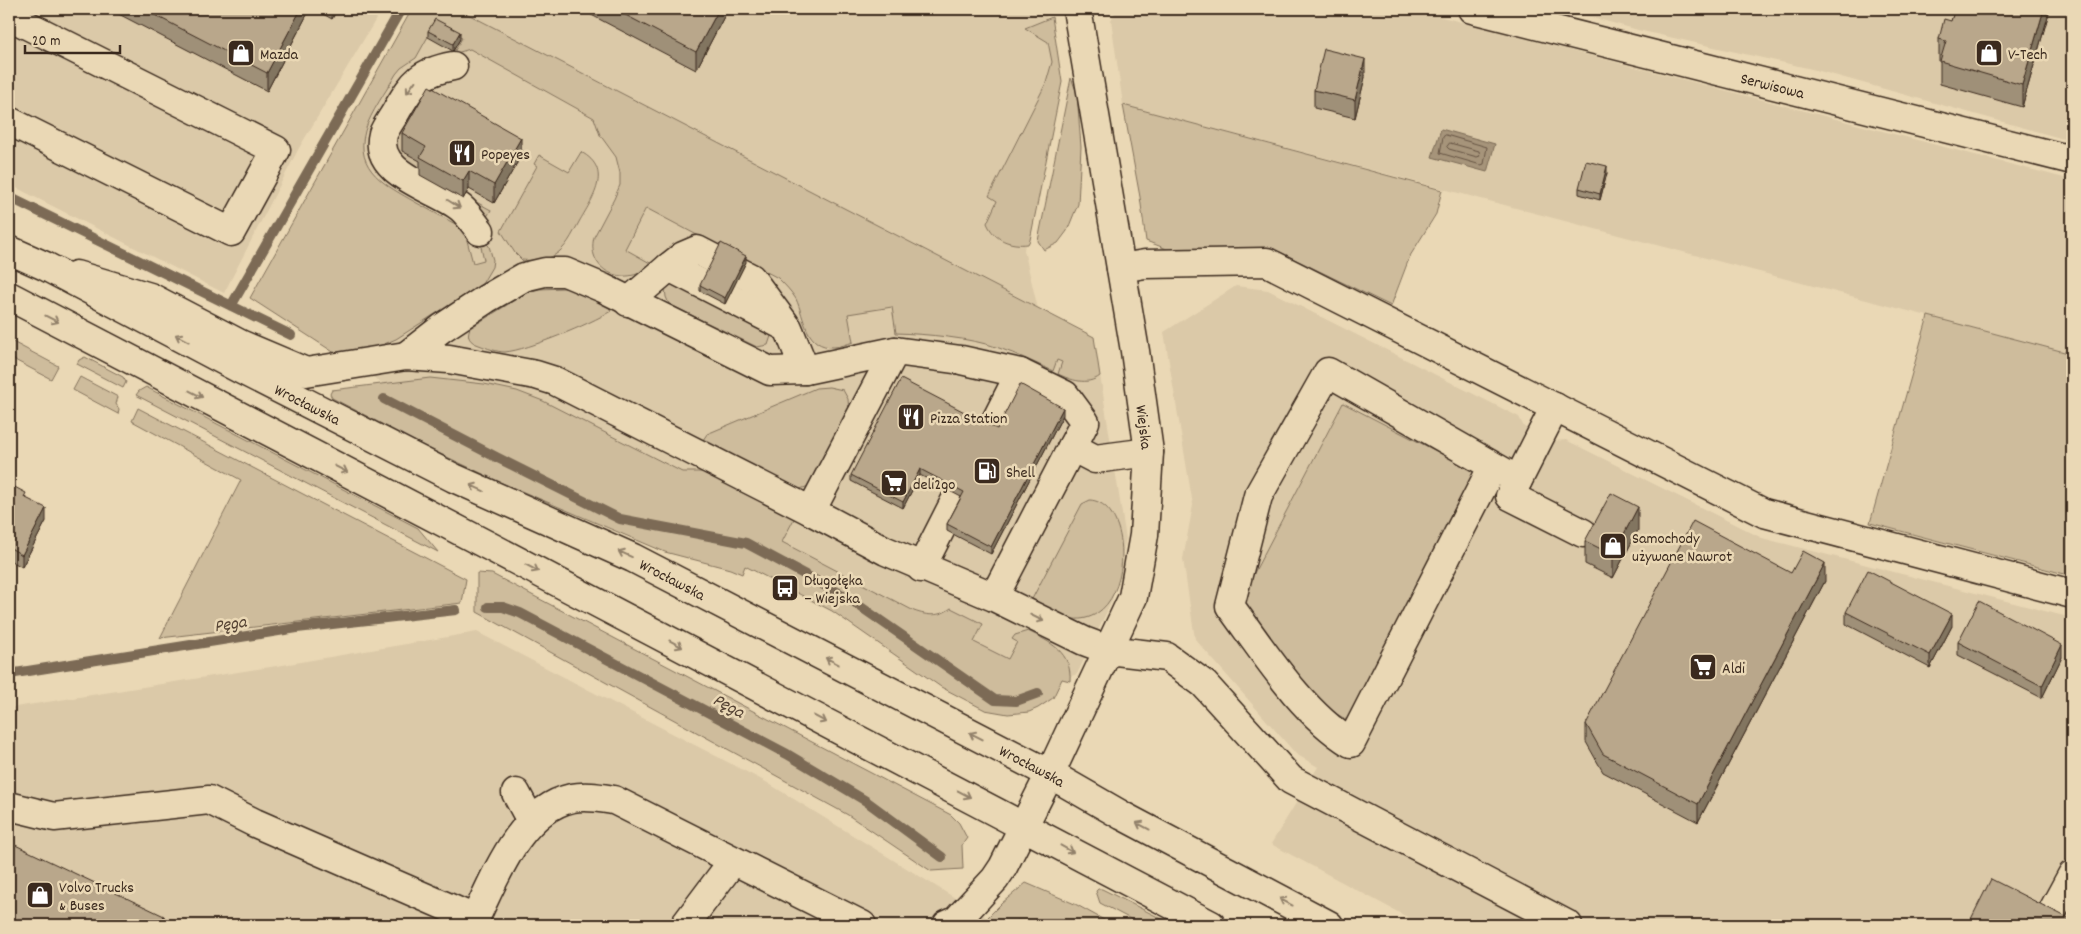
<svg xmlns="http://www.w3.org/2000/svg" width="2081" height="934" font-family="Dekko,sans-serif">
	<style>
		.built { fill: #dbc9a8 }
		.green { fill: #cebc9c; stroke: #84735d }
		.water { fill: #a6947a; stroke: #7b6a55 }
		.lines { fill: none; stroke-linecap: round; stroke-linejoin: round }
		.shore { stroke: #665443; stroke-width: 1 }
		.stream { stroke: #7b6a55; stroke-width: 10 }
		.minor-casing { stroke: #3b2a1e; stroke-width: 31 }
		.major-casing { stroke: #3b2a1e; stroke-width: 31 }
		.minor { stroke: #ead8b5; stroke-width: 28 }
		.major { stroke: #ead8b5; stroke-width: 28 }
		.wall { fill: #9f9078; stroke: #3b2a1e }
		.shaded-wall { fill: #827561; stroke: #3b2a1e }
		.building { fill: #b9a78b; stroke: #3b2a1e }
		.oneway { stroke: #92816a }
		.labels { text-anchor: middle; stroke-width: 5; stroke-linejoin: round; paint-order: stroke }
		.poi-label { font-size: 16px; fill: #3b2a1e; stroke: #ead8b5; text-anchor: start }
		.street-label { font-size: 16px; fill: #3b2a1e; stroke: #ead8b5 }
		.water-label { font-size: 18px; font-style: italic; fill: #564435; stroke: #ead8b5 }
	</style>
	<rect width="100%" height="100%" fill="#ead8b5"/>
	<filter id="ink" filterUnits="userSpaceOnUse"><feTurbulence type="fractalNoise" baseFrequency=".02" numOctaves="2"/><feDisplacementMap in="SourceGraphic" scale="10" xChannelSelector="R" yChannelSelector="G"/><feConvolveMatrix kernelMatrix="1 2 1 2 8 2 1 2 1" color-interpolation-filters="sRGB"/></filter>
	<g filter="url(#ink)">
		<path class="built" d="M 9,9 L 382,9 L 299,148 L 224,293 L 9,184 Z
			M 412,9 L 1045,9 L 1055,65 L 1024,250 L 1038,309 L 1094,337 L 1126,539 L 1112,601 L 1077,674 L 1010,698 L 387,386 L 250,298 Z
			M 1117,9 L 1411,9 L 2072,180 L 2072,354 L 1123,105 L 1111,20 Z
			M 1562,9 L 2072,9 L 2072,109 L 2064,139 L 1816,70 L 1638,30 Z
			M 1236,286 L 1268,290 L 1519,417 L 1524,427 L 1554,441 L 1566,440 L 1762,538 L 2072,618 L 2072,925 L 1422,925 L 1271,844 L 1318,767 L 1296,754 L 1195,639 L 1183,559 L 1193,505 L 1164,332 Z
			M 477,632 L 766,782 L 999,925 L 9,925 L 9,708 L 283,665 Z"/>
		<path class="green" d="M 412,9 L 458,9 L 1094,337 L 1100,376 C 1087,386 1071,380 1058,374 L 1062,362 L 1057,360 L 1053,371 C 1035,363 1017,354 999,348 C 972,338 926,334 896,333 L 892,307 L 848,314 L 853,342 C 847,344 840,347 834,347 C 805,348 805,318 796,299 C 791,291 785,285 778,278 L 646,208 L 625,249 L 652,264 C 629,289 585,273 594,237 L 614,199 L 620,185 L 620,173 L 616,157 L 600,135 L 594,118 L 470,49 L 453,54 L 462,38 L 435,24 L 416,58 L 401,68 L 396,74 C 387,90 370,113 365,131 C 354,170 387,186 415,202 C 430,210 444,218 459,226 L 465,233 L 473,263 L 484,260 L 480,242 L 485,242 L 489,246 L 493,260 L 492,267 L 482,284 L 396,339 L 382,345 L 341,357 L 250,298 Z
			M 1052,17 L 1062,82 L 1030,240 L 1028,244 C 1010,246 994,240 987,223 L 997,201 L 989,196 L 1046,83 L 1052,62 L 1048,42 L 1025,28 Z
			M 1071,78 L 1077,93 L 1081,147 L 1078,204 L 1067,231 L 1058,243 L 1044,250 L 1038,241 Z
			M 1123,105 L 1442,190 L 1436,214 L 1410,256 L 1391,306 L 1280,252 L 1167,249 L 1146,241 L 1140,197 Z
			M 399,120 L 414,129 L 426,165 L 465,196 L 491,210 L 485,220 L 402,166 L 391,135 Z
			M 581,152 C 614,170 592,199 579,222 C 572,235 566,249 553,256 C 545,260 531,261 522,260 L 515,253 L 501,231 L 537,166 L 534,164 L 539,155 L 569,172 Z
			M 676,281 L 768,330 L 771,336 L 768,345 L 757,347 L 669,304 L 666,297 L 665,289 Z
			M 564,288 L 585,292 L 608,305 L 611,311 C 590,324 528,350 505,352 C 497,352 487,348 479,345 C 470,342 466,337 470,328 L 526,293 L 539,289 Z
			M 1928,316 L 2072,354 L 2072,576 L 1870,523 Z
			M 9,340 L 58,366 L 51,379 L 9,357 Z
			M 85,357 L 123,377 L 126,382 L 123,388 L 77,364 L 79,360 Z
			M 80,377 L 118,397 L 116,404 L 119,409 L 118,414 L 73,390 Z
			M 430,378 L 484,384 L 517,391 L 543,401 L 682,472 L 708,472 L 795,517 L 782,542 L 914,611 C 928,616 939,617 951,608 L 983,624 L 974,642 L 1008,659 L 1017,642 L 1012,639 L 1015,635 L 1028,631 C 1050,642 1072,652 1070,681 L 1062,679 L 1053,698 L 1038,708 L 1029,712 L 1008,714 L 985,710 L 941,687 L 832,611 L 745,566 L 742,574 L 730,569 L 665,552 L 500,482 L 430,449 L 332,398 L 330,394 L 332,390 Z
			M 146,387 L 418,528 L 438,552 L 136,395 L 139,391 Z
			M 829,387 L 843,390 L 848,399 L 849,413 L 809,486 L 800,489 L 794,488 L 703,440 L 707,434 L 816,388 Z
			M 1343,403 L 1475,471 L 1347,720 L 1328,709 L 1245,615 L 1242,596 Z
			M 138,408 L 466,579 L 462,603 L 160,638 L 241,480 L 132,421 Z
			M 1090,500 C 1136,503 1134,624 1073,619 C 1059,618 1044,607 1031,601 L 1082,504 Z
			M 477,573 L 492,574 L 951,815 L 959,823 L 967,838 L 962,845 L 963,869 L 931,871 L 848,815 L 477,612 Z
			M 1026,883 L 1077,905 L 1113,925 L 1024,925 L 1018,920 L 1013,925 L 999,925 L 988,917 L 1002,903 Z
			M 1098,889 L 1102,889 L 1174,925 L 1142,925 L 1100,903 L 1096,891 Z"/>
		<path class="water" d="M 1441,129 L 1495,144 L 1487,172 L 1432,157 Z"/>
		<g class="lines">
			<path class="shore" d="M 1446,135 L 1487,147 L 1484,164 L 1481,165 L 1440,153 L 1443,137 Z
				M 1450,143 L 1479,151 L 1480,156 L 1477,157 L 1449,149 L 1447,147 Z"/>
			<path class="stream" d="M 9,197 L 291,335
				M 231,306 L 401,9
				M 384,399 L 496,457 L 620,519 L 746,543 L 848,598 L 995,700 L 1016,701 L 1038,693
				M 488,607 L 503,607 L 520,613 L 787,754 L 866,801 L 942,857
				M 9,674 L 297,628 L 456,610"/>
			<g class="minor-casing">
				<g id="minor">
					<path id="s1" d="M 1472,9 L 2072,160"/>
					<path d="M 9,16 L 276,150 L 231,232 L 9,121"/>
					<path d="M 453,66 C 421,72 414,81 398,108 C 394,116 386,126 383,134 C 372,175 437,188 461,208 C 468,214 474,223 480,231"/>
					<path d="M 669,267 L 683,256 L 697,250 L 751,278 L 785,324"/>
					<path d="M 1121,268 L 1145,264 L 1267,262 L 1764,513 L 2072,594"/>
					<path d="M 76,275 L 150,297 L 240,344 L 306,372 L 406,356 L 449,359 L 536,375 L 555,381 L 811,511"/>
					<path d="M 628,302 L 669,267 L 788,328 L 805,370"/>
					<path d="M 406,356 L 442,328 L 486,299 L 524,277 L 545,272 L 565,272 L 603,288 L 770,371 L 805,370 L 895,351"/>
					<path d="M 1555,407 L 1510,496 L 1583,533"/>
					<path d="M 1072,447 L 1095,459 L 1149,452"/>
					<path d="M 1493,466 L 1351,743 C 1302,713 1264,652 1230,606 L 1258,496 L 1328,372 L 1493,466 L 1518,480"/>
					<path d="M 921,568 L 1020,373"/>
					<path d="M 994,597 L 1085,422 L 1065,395 L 1020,373 L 961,360 L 895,351 L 811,511 L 886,551 L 994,597 L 1084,641 L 1108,650 L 1167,657 L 1204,684 L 1291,780 L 1568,925"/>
					<path d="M 516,793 L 531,821"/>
					<path d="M 9,806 L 54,817 L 209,800 L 255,823 L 475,919"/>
					<path d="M 472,925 C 494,881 518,810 572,798 C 586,795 601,798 614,800 L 862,925"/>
					<path d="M 685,925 L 733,861"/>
					<path d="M 947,925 L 956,921 L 995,879 L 1003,867 L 1050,774 L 1133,597 L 1144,535 L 1149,452 L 1135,351 L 1077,9"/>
					<path d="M 2045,925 L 2072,875"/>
				</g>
			</g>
			<g class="major-casing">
				<g id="major">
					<path id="s2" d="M 9,250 L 45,266 L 240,369 L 454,478 L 633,558 L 1050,774 L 1123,816 L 1329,925"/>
					<path d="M 9,296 L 489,546 L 1211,925"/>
				</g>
			</g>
			<use href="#minor" class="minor"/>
			<use href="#major" class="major"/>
		</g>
		<path class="wall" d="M 109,9 L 310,9 L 267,91 Z
			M 314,9 L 337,9 L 332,19 Z
			M 580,9 L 728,9 L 696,70 Z
			M 1165,9 L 1179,9 L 1178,13 L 1165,12 Z
			M 1955,9 L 2050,9 L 2022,107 L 1940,84 L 1940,62 L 1939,62 L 1939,39 L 1951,21 Z
			M 428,31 L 460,39 L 453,51 L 428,37 Z
			M 1365,77 L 1355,118 L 1314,108 L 1314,90 Z
			M 402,133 L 521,156 L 494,203 L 469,189 L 463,199 L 420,175 L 420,161 L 402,151 Z
			M 1607,173 L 1600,200 L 1579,194 L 1579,188 Z
			M 746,262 L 725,304 L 700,291 L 700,285 Z
			M 1063,415 L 991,554 L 947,531 L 947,524 L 961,497 L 920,475 L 903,508 L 851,481 L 851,475 L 997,429 Z
			M 9,484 L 26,498 L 46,521 L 22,567 L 9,560 Z
			M 1638,530 L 1613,578 L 1585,564 L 1585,541 Z
			M 1791,573 L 1825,581 L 1698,822 L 1603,772 L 1586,742 L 1586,724 Z
			M 1846,612 L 1952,626 L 1930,668 L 1846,624 Z
			M 1958,642 L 2062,657 L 2042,698 L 1958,655 Z"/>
		<path class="shaded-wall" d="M 301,9 L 310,9 L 267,91 L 267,73 Z
			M 332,9 L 337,9 L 332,19 Z
			M 719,9 L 728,9 L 696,70 L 696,52 Z
			M 2044,9 L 2050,9 L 2022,107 L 2022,85 Z
			M 460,32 L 460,39 L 453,51 L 453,44 Z
			M 1365,59 L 1365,77 L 1355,118 L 1355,100 Z
			M 521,138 L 521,156 L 494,203 L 494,185 Z
			M 1607,166 L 1607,173 L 1600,200 L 1600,194 Z
			M 469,171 L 469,189 L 463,199 L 463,181 Z
			M 746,256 L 746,262 L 725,304 L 725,298 Z
			M 1063,408 L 1063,415 L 991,554 L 991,547 Z
			M 920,469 L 920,475 L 903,508 L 903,502 Z
			M 1638,507 L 1638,530 L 1613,578 L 1613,555 Z
			M 46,508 L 46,521 L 22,567 L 22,555 Z
			M 1825,563 L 1825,581 L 1698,822 L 1698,804 Z
			M 1952,614 L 1952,626 L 1930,668 L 1930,655 Z
			M 2062,645 L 2062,657 L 2042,698 L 2042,686 Z
			M 164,916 L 164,925 L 160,925 Z"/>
		<path class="building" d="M 143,9 L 301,9 L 267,73 Z
			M 614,9 L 719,9 L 696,52 Z
			M 1955,9 L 2044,9 L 2022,85 L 1940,61 L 1946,41 L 1939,39 L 1944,19 L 1951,21 Z
			M 435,19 L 460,32 L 453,44 L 428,31 Z
			M 1324,49 L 1365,59 L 1355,100 L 1314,90 Z
			M 429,86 L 521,138 L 494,185 L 469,171 L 463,181 L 420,157 L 426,147 L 402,133 Z
			M 1586,161 L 1607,166 L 1600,194 L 1579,188 Z
			M 721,243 L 746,256 L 725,298 L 700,285 Z
			M 901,379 L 997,429 L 1020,384 L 1063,408 L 991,547 L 947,524 L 964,492 L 920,469 L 903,502 L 851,475 Z
			M 9,484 L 26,493 L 24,497 L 46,508 L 22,555 L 9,547 Z
			M 1611,493 L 1638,507 L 1613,555 L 1585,541 Z
			M 1693,521 L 1791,573 L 1803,551 L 1825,563 L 1698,804 L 1603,754 L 1586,724 Z
			M 1868,570 L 1952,614 L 1930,655 L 1846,612 Z
			M 1979,601 L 2062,645 L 2042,686 L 1958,642 Z
			M 9,842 L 164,916 L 160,925 L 9,925 Z
			M 1991,879 L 2072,920 L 2072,925 L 1968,925 Z"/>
		<defs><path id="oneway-shaft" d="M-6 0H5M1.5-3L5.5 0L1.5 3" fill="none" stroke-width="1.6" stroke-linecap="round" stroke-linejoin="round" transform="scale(1.25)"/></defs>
		<g class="oneway">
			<use href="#oneway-shaft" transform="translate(411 87) rotate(126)"/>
			<use href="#oneway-shaft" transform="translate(454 204) rotate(32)"/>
			<use href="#oneway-shaft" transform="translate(52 319) rotate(27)"/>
			<use href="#oneway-shaft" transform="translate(182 338) rotate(-152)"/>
			<use href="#oneway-shaft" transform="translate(196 394) rotate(27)"/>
			<use href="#oneway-shaft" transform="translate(341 469) rotate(27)"/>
			<use href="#oneway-shaft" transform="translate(477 488) rotate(-156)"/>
			<use href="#oneway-shaft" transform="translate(625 554) rotate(-156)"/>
			<use href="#oneway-shaft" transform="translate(532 568) rotate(28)"/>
			<use href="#oneway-shaft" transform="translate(1037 618) rotate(26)"/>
			<use href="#oneway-shaft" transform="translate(676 644) rotate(28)"/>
			<use href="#oneway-shaft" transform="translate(832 661) rotate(-153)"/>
			<use href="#oneway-shaft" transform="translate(820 719) rotate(28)"/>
			<use href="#oneway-shaft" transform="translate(976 736) rotate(-153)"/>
			<use href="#oneway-shaft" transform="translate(964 794) rotate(28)"/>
			<use href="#oneway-shaft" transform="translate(1143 826) rotate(-152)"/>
			<use href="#oneway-shaft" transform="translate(1067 849) rotate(29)"/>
			<use href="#oneway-shaft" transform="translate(1286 902) rotate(-152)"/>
		</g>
	</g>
	<defs>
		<g id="shop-square" transform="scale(1.4375)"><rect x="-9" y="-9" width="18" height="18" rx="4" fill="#3b2a1e" stroke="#ead8b5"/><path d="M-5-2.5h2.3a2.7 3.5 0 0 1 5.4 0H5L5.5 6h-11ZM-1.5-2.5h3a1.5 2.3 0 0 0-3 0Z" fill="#fff"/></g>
		<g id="restaurant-square" transform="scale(1.4375)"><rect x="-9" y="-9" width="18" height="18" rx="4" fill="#3b2a1e" stroke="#ead8b5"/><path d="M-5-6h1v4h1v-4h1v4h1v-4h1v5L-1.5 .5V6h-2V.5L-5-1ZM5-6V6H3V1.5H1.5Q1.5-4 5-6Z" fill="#fff"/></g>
		<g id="fuel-square" transform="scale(1.4375)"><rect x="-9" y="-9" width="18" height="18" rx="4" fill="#3b2a1e" stroke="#ead8b5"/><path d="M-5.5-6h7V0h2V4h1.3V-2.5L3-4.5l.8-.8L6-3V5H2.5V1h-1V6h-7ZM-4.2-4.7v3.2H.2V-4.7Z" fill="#fff"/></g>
		<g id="supermarket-square" transform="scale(1.4375)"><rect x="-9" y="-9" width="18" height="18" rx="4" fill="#3b2a1e" stroke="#ead8b5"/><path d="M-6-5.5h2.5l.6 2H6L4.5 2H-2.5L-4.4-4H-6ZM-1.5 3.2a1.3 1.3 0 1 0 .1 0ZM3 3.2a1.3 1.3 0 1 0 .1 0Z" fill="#fff"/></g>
		<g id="bus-square" transform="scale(1.4375)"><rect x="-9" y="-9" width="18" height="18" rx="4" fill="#3b2a1e" stroke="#ead8b5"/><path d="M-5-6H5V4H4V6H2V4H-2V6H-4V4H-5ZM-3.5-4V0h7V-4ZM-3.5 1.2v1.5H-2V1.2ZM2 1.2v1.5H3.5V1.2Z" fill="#fff"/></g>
	</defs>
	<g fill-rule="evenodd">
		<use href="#shop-square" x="241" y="53"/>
		<use href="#shop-square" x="1989" y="53"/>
		<use href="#restaurant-square" x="462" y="153"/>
		<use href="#restaurant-square" x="911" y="417"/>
		<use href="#fuel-square" x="987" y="471"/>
		<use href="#supermarket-square" x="894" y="483"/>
		<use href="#shop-square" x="1613" y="546"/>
		<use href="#bus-square" x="785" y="588"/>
		<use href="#supermarket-square" x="1703" y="667"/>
		<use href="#shop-square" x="40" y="895"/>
	</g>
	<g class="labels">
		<g class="poi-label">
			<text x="260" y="59">Mazda</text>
			<text x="2008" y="59">V-Tech</text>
			<text x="481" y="159">Popeyes</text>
			<text x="930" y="423">Pizza Station</text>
			<text x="1006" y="477">Shell</text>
			<text x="913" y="489">deli2go</text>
			<text x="1632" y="543">Samochody<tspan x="1632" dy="18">używane Nawrot</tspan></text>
			<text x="804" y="585">Długołęka<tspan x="804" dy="18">– Wiejska</tspan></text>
			<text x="1722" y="673">Aldi</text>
			<text x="59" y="892">Volvo Trucks<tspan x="59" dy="18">&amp; Buses</tspan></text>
		</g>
		<g class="street-label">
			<text dy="6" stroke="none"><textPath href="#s1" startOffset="310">Serwisowa</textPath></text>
			<text dy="6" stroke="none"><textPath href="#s2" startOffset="336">Wrocławska</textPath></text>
			<text transform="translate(1145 427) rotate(83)" y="6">Wiejska</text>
			<text dy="6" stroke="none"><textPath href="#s2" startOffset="741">Wrocławska</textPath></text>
			<text dy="6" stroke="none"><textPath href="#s2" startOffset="1146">Wrocławska</textPath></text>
		</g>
		<g class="water-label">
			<text transform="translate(230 623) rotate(-9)" y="6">Pęga</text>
			<text transform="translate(729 705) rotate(28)" y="6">Pęga</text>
		</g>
	</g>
	<rect width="2081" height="934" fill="none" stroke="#ead8b5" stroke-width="30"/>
	<rect x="15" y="15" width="2051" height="904" fill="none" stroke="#3b2a1e" stroke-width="2" filter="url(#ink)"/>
	<path d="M25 45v8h95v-8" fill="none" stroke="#3b2a1e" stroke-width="2.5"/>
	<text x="32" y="45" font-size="15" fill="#3b2a1e" stroke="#ead8b5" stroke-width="4" paint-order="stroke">20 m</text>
</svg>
